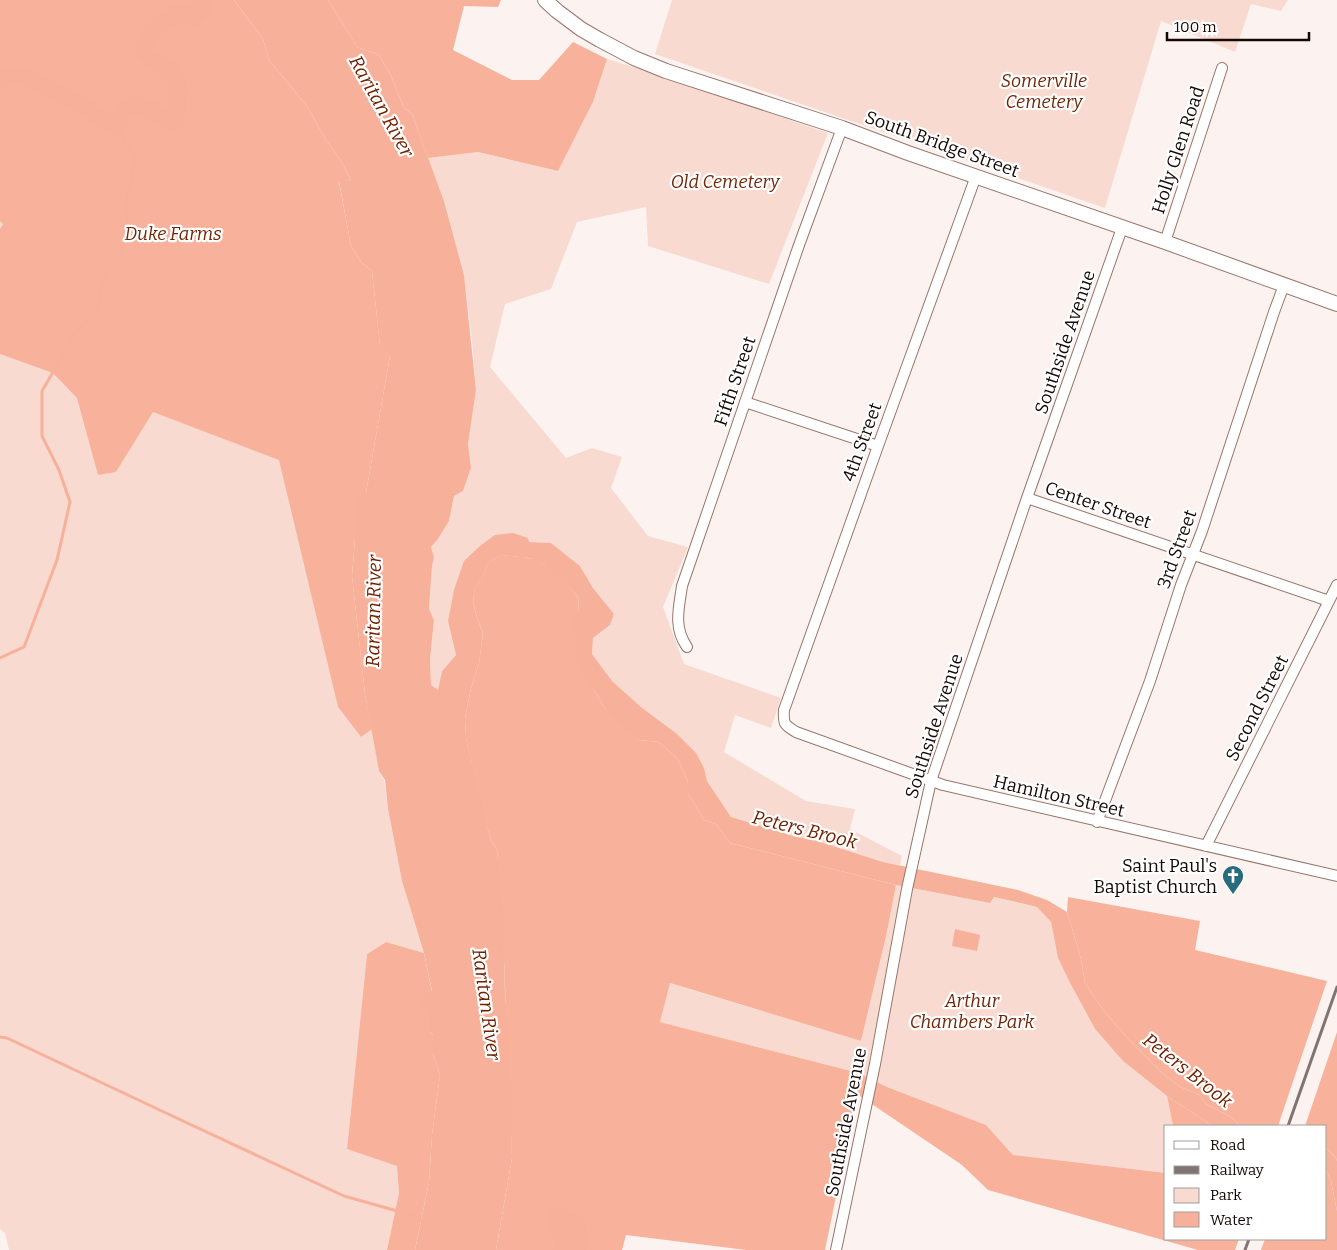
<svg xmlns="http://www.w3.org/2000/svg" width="1337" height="1250" font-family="Bitter,serif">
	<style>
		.green { fill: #f8dad0; fill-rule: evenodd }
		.forest { fill: #f8b29b }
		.water { fill: #f7b19a }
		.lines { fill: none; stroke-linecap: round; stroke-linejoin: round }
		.stream { stroke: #f7b19a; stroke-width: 3 }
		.river { stroke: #f7b19a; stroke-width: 18 }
		.street-casing { stroke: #98766a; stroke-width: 12 }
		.secondary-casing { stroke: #98766a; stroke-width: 16 }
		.street { stroke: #fff; stroke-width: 10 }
		.secondary { stroke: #fff; stroke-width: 14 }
		.rail { stroke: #807573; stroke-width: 3 }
		.labels { text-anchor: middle; stroke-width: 4.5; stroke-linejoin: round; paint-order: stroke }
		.park-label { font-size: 18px; font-style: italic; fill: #742405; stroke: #fff }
		.street-label { font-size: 18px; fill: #150906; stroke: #fff }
		.poi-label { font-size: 18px; fill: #150906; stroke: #fff; text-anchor: end }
		.water-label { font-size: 19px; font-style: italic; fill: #702101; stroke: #fff }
	</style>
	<rect width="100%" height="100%" fill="#fcf3f1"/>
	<path class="green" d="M 0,0 L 234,0 L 280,460 L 338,707 L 361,737 L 372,729 L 379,771 L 384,780 L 388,809 L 402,881 L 424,953 L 386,942 L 367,954 L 347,1149 L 397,1165 L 399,1193 L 387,1250 L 9,1250 L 5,1233 L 0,1229 ZM 56,375 L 152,412 L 116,472 L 98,475 L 78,398 Z
		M 672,0 L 1288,0 L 1281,11 L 1251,4 L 1235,52 L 1161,21 L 1105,208 L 655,54 Z
		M 607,59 L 650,72 L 828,133 L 769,284 L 648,246 L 646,207 L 577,222 L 551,289 L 505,304 L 490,367 L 566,458 L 592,448 L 622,457 L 611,488 L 648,536 L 688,547 L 663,607 L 684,664 L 781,698 L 771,728 L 735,715 L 724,752 L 806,801 L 855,809 L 850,829 L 902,856 L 900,865 L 883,862 L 817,841 L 793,836 L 731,817 L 707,781 L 704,768 L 612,681 L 592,654 L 593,638 L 610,625 L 614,614 L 593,588 L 580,566 L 551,543 L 529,542 L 448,621 L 456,655 L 442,671 L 438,690 L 431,685 L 430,659 L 434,620 L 429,609 L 432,566 L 434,557 L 431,547 L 438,539 L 449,521 L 454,496 L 463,491 L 471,468 L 468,444 L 476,390 L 472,340 L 464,275 L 444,201 L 428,158 L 478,152 L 558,171 L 593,102 Z
		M 896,885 L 990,903 L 993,897 L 1037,907 L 1051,922 L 1058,958 L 1069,981 L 1095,1029 L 1123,1061 L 1167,1096 L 1173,1126 L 1166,1126 L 1166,1173 L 1013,1155 L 986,1125 L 887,1087 L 859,1073 L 660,1022 L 669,983 L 861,1041 L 887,932 Z"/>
	<path class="forest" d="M 0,0 L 234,0 L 263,39 L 269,60 L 307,106 L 326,140 L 340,159 L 351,180 L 339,182 L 351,246 L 361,262 L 372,271 L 380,345 L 390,356 L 366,493 L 355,539 L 352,576 L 365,694 L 372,729 L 361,737 L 338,707 L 279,460 L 153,412 L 116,472 L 98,475 L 77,398 L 53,373 L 0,354 L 0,229 L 3,224 L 0,221 Z
		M 328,0 L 501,0 L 498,7 L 464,6 L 453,50 L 512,80 L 539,80 L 573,42 L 607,59 L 593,102 L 558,171 L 478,152 L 428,158 L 412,114 L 404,108 L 391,76 L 379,55 L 357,47 Z
		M 501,555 C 515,557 532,556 544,564 C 555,570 571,588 579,598 L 576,643 L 595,691 L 604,707 L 639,740 L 659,742 L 678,759 L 688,782 L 688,793 L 704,820 L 716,824 L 730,843 L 896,885 L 887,932 L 861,1041 L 670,983 L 660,1022 L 859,1073 L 887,1087 L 986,1125 L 1013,1155 L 1166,1173 L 1166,1239 L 1239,1239 L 1235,1250 L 1198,1250 L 988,1190 L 962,1165 L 857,1094 L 825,1250 L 746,1250 L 626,1235 L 622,1250 L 496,1250 L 512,1158 L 504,960 L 497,849 L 491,841 L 480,799 L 466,738 L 465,718 L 471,688 L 479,663 L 483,633 L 477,618 L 473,602 L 475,588 L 484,574 L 488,563 Z
		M 1068,897 L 1200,921 L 1195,950 L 1327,981 L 1278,1126 L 1240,1126 L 1231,1117 L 1206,1104 L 1198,1094 L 1180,1087 L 1162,1073 L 1130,1041 L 1103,1010 L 1085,983 L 1081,959 L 1067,912 Z
		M 386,942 L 424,953 L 432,992 L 430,1012 L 430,1032 L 433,1035 L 433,1053 L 440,1075 L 432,1135 L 429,1182 L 415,1250 L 387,1250 L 399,1193 L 397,1166 L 347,1149 L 367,954 Z
		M 1337,1032 L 1337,1161 L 1336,1158 L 1326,1148 L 1326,1126 L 1305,1126 Z
		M 1167,1096 L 1213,1126 L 1173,1126 Z
		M 1326,1170 L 1331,1181 L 1337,1211 L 1337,1250 L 1261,1250 L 1265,1239 L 1326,1239 Z"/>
	<path class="water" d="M 234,0 L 328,0 L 357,47 L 379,55 L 391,76 L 404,108 L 412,114 L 444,201 L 464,275 L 476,390 L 468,444 L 471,468 L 463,491 L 454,496 L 449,521 L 438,539 L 431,547 L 434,557 L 432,566 L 429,609 L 434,620 L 430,659 L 431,685 L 438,690 L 442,671 L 456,655 L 448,621 L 454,590 L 464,561 L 481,545 L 495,535 L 513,533 L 528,538 L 529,542 L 551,543 L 580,566 L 593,588 L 614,614 L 610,625 L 593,638 L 592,654 L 612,681 L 642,708 L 677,734 L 696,753 L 704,768 L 707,781 L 731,817 L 793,836 L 817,841 L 883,862 L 1018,890 L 1047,900 L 1067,912 L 1081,959 L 1085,983 L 1103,1010 L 1130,1041 L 1162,1073 L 1180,1087 L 1198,1094 L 1206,1104 L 1231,1117 L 1240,1126 L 1213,1126 L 1167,1096 L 1123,1061 L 1095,1029 L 1069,981 L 1058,958 L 1051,922 L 1037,907 L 994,897 L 990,903 L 896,885 L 730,843 L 716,824 L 704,820 L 688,793 L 688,782 L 678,759 L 659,742 L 639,740 L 619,724 L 604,707 L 595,691 L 581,671 L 576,656 L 576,635 L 573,634 C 571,625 570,620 574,613 L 578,612 L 579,598 L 572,590 L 544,564 L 529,558 L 501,555 L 488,563 L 484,574 L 475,588 L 473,602 L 477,618 L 483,633 L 479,663 L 471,688 L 465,718 L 466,738 L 491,841 L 497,849 L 503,912 L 505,994 L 510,1050 L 512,1158 L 496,1250 L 415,1250 L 429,1182 L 432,1135 L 440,1075 L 433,1053 L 433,1035 L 430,1032 L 430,1012 L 420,1005 L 426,993 L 432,991 L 424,953 L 402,881 L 388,809 L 385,780 L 379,771 L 365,694 L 352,576 L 355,539 L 355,500 L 366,493 L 390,356 L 380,346 L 372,271 L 361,262 L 351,246 L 339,181 L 351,180 L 340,159 L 326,140 L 307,106 L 269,60 L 263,39 Z
		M 955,929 L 980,935 L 977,951 L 952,946 Z
		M 1326,1148 L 1336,1158 L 1337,1161 L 1337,1211 L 1331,1181 L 1326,1170 Z
		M 563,1208 L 584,1217 L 589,1241 L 586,1247 L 586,1250 L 553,1250 L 554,1241 L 547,1223 L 547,1209 Z"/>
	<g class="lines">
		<path class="stream" d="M 0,658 L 24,647 L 57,560 L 70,502 L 59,470 L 42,436 L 42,391 L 75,334 L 95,311 L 99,301 L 100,289 L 107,273 L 121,257 L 129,229 L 126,211 L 128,191 L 132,183 L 135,155 L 124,142 L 116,127
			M 0,1037 L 7,1038 L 183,1121 L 344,1196 L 408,1214 L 422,1221"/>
		<path class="river" d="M 0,81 L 4,78 L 23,76 L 67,97 L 116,127 L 124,112 L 134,106 L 146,106 L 158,116 L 175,122 C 175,112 179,100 178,90 C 176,71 159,63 145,54 L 144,44 C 150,36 162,20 171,16 C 179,12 187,15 195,17 L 203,8 L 203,0"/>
		<g class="street-casing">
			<path id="street" d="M 976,176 L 878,446 L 784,710 C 783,725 785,725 796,732 L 943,785 L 1337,876
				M 1165,242 L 1222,68
				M 745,402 L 878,446
				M 1027,498 L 1329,601
				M 687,647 C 673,627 679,608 682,586 L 799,245 L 842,128
				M 1097,822 L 1150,681 L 1181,585 L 1202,531 L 1274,312 L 1284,285
				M 1206,846 L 1337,585
				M 836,1250 L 875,1064 L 907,889 L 931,781 L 1027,498 L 1122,228"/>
		</g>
		<g class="secondary-casing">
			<path id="secondary" d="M 545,0 L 557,11 L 581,29 L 600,40 L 634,58 L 666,71 L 842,128 L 908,153 L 1165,242 L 1337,304"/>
		</g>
		<use href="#street" class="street"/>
		<use href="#secondary" class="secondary"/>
		<path class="rail" d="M 1288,1126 L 1337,987
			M 1245,1250 L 1249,1239"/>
	</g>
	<defs>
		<g id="church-pin" transform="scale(1.125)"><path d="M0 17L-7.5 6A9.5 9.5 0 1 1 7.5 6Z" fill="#286b7c" stroke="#fff"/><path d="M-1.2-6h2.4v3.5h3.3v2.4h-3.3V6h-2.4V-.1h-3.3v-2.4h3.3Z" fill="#fff"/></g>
	</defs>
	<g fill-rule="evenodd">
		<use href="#church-pin" x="1233" y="876"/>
	</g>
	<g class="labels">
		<g class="park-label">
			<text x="1044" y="87">Somerville<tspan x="1044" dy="21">Cemetery</tspan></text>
			<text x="725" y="188">Old Cemetery</text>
			<text x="173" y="240">Duke Farms</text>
			<text x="972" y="1007">Arthur<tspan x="972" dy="21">Chambers Park</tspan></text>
		</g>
		<g class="street-label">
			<text transform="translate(942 144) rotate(20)" y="6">South Bridge Street</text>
			<text transform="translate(1178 150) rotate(-72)" y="6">Holly Glen Road</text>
			<text transform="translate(1065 342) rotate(-71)" y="6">Southside Avenue</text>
			<text transform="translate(735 381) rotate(-71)" y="6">Fifth Street</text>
			<text transform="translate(862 442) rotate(-70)" y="6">4th Street</text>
			<text transform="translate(1098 505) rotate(19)" y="6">Center Street</text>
			<text transform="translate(1177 549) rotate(-70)" y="6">3rd Street</text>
			<text transform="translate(1257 708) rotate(-63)" y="6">Second Street</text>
			<text transform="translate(934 726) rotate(-72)" y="6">Southside Avenue</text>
			<text transform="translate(1059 796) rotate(13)" y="6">Hamilton Street</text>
			<text transform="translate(846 1122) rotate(-79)" y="6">Southside Avenue</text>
		</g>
		<g class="poi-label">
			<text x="1217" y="872">Saint Paul's<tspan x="1217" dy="21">Baptist Church</tspan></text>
		</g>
		<g class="water-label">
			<text transform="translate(382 106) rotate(61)" y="7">Raritan River</text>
			<text transform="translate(373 611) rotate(-89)" y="7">Raritan River</text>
			<text transform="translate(805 829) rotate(14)" y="7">Peters Brook</text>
			<text transform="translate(487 1004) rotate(82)" y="7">Raritan River</text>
			<text transform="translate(1188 1070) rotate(38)" y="7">Peters Brook</text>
		</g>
	</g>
	<rect x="1164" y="1125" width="162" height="115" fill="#ffffff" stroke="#a19d9b"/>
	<rect x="1174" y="1141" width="25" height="8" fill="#ffffff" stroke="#a19d9b"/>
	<text x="1210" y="1150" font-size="15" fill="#150906">Road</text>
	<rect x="1174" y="1166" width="25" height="8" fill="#807573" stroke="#a19d9b"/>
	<text x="1210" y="1175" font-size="15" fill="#150906">Railway</text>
	<rect x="1174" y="1188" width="25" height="15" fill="#f8dad0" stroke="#a19d9b"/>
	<text x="1210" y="1200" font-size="15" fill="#150906">Park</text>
	<rect x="1174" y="1212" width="25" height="15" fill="#f7b19a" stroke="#a19d9b"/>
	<text x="1210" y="1225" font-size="15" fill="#150906">Water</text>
	<path d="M1167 32v8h142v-8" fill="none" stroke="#150906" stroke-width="2.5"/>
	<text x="1174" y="32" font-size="15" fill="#150906" stroke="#ffffff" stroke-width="4" paint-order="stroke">100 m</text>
</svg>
